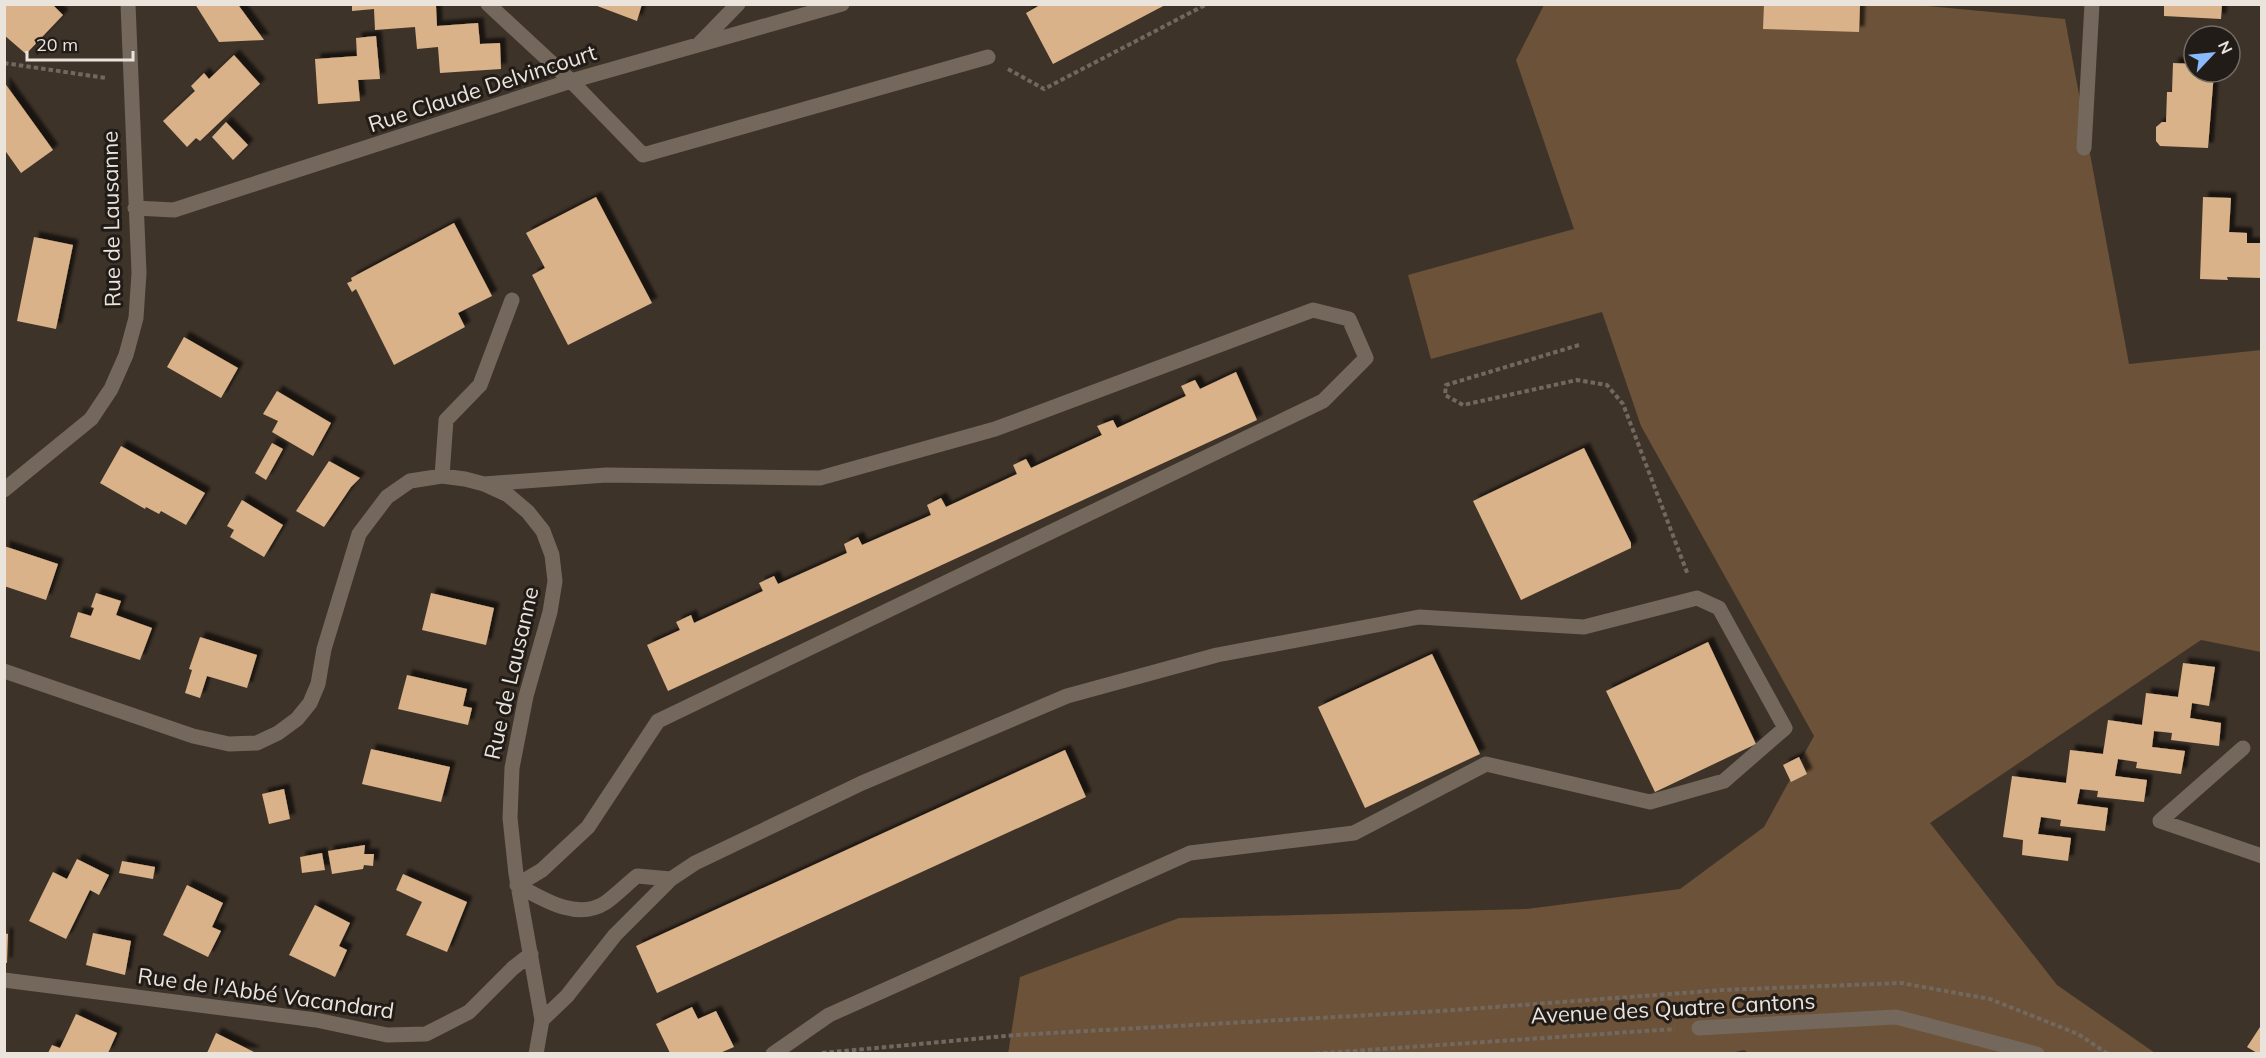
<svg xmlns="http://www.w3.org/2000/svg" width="2266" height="1058" font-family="Mulish,sans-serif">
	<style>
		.green { fill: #6c5238 }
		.building { fill: #dab289; filter: url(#shadow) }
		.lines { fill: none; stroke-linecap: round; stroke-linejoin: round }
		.path { stroke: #72685f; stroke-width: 4; stroke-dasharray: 4.5 3; stroke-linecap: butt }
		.minor { stroke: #74685c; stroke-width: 15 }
		.labels { text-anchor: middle; stroke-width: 6; stroke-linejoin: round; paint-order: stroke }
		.street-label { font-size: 22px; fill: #ebe4dd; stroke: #211c17 }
	</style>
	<defs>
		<filter id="shadow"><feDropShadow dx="5.5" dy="-5.5" stdDeviation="1.5" flood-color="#0009"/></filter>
	</defs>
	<rect width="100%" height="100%" fill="#3e3329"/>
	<path class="green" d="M 1906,4 L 2065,19 L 2129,364 L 2261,350 L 2261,652 L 2201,640 L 1930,823 L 2057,985 L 2155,1053 L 1750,1054 L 1744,1050 L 1726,1054 L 1008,1054 L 1020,977 L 1179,918 L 1527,909 L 1680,889 L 1764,827 L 1814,736 L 1641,426 L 1602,312 L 1431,359 L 1408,275 L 1574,229 L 1516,60 L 1544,5 Z"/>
	<path class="building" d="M 4,4 L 52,4 L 63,15 L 26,54 L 4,35 Z
		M 195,4 L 241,4 L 239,6 L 264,40 L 219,42 Z
		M 352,4 L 436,6 L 437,26 L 478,23 L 480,44 L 500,43 L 501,69 L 440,73 L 438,47 L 417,49 L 415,27 L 375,30 L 374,9 L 352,11 Z
		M 592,4 L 642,4 L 637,21 Z
		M 1042,4 L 1167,4 L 1053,64 L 1026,13 Z
		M 1764,4 L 1860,4 L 1859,32 L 1763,29 Z
		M 2164,4 L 2222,4 L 2221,19 L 2164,16 Z
		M 376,36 L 380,79 L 358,80 L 360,101 L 318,104 L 315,59 L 357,56 L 356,38 Z
		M 234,55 L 260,84 L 200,141 L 196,138 L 187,147 L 163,121 L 195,91 L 191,86 L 204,73 L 209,79 Z
		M 2173,63 L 2194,64 L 2194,72 L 2214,72 L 2208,148 L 2160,146 L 2156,141 L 2156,127 L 2162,122 L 2166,122 L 2167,92 L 2172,92 Z
		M 4,82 L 53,150 L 21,173 L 4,149 Z
		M 226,122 L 248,145 L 233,160 L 212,137 Z
		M 596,197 L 652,303 L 568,345 L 532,275 L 545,268 L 526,233 Z
		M 2203,197 L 2231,198 L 2229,232 L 2247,233 L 2247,243 L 2262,243 L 2262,278 L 2227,277 L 2228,280 L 2200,279 Z
		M 454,223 L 492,296 L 458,313 L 465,327 L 394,365 L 356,289 L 352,292 L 347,283 L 352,281 L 351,278 Z
		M 34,237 L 73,245 L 56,329 L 17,321 Z
		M 184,337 L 238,368 L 221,398 L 167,367 Z
		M 1236,372 L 1257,420 L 668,691 L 647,645 L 680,630 L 676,622 L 691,615 L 694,623 L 763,591 L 759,583 L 774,576 L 778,584 L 847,553 L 844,544 L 858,537 L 862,545 L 931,515 L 927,505 L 941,498 L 946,507 L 1017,474 L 1013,465 L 1026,459 L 1031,468 L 1102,435 L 1097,426 L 1113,420 L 1117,428 L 1186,396 L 1181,386 L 1195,380 L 1200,389 Z
		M 277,391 L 331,423 L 313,456 L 272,432 L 278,421 L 263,414 Z
		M 272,443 L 283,449 L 266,480 L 255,473 Z
		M 121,446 L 205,493 L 186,525 L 161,511 L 159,514 L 146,507 L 145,509 L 100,483 Z
		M 1584,448 L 1631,543 L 1631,548 L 1521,600 L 1473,501 Z
		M 329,461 L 360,478 L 351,487 L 324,527 L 296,511 Z
		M 242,500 L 283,525 L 264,557 L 230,537 L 234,530 L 227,526 Z
		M 4,546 L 58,564 L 46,600 L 4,586 Z
		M 96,593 L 121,601 L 116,615 L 152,628 L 140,660 L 70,637 L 78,612 L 91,616 L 94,608 L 91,607 Z
		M 431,593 L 494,608 L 486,645 L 422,630 Z
		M 200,637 L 257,655 L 247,688 L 207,676 L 200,698 L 185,693 L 192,670 L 189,669 Z
		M 1708,642 L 1756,744 L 1655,792 L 1606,691 Z
		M 1432,654 L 1480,754 L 1365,808 L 1318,707 Z
		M 2183,663 L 2215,667 L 2209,706 L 2192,703 L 2190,718 L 2221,723 L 2219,746 L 2171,740 L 2172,733 L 2154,731 L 2152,747 L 2185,751 L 2181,774 L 2136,768 L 2137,762 L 2118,759 L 2115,776 L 2147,780 L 2144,802 L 2097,797 L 2098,791 L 2080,789 L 2077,804 L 2108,808 L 2105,831 L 2060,826 L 2061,820 L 2041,817 L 2038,834 L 2071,838 L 2068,861 L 2022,855 L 2023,840 L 2003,837 L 2012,776 L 2066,783 L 2070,750 L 2103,754 L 2108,720 L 2142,725 L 2146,693 L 2178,697 Z
		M 407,675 L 467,689 L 463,706 L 472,708 L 468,725 L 398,709 Z
		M 371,749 L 450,767 L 441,802 L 362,784 Z
		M 1065,750 L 1086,797 L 657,993 L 636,946 Z
		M 1799,757 L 1807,774 L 1791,782 L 1783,765 Z
		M 284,789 L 290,819 L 269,824 L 262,794 Z
		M 365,845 L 364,854 L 374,854 L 373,866 L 364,865 L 363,869 L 332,874 L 328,851 Z
		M 322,853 L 325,870 L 302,873 L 300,857 Z
		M 77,859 L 109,875 L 99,895 L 90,890 L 66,939 L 29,921 L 53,872 L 67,879 Z
		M 122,861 L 155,867 L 153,879 L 119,873 Z
		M 403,874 L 467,902 L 447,952 L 406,935 L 422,902 L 396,890 Z
		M 187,885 L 223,903 L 212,927 L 221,931 L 208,957 L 163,935 Z
		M 315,905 L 350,923 L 339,946 L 347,950 L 335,977 L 289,955 Z
		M 4,933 L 8,934 L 7,963 L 4,963 Z
		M 93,933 L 131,941 L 125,975 L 86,965 Z
		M 692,1007 L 698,1019 L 716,1011 L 734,1047 L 720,1053 L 670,1053 L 656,1024 Z
		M 76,1014 L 117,1033 L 108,1053 L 48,1053 L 52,1045 L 60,1048 Z
		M 2262,1024 L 2262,1053 L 2257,1053 L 2247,1047 Z
		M 216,1033 L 256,1053 L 207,1053 Z"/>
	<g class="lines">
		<path class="path" d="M 4,63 L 106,78
			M 1008,69 L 1044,89 L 1207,4
			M 1579,345 L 1446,385 L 1445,395 L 1463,405 L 1577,380 L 1607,385 L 1623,404 L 1688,575
			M 822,1053 L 1016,1035 L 1441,1011 L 1723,990 L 1901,983 L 1990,999 L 2078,1034 L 2108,1054
			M 1308,1054 L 1675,1029"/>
		<path class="minor" d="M 488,4 L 571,81 L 643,155 L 988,57
			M 700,43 L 738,4
			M 2084,148 L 2092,4
			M 135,208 L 174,210 L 571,81 L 842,4
			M 442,476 L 446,420 L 480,385 L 512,300
			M 484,484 L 606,475 L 820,478 L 995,429 L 1313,310 L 1349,319 L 1366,358 L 1323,401 L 658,721 L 588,827 L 542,870 L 517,885
			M 4,490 L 91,419 L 111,389 L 126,355 L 136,318 L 139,273 L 128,4
			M 4,671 L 193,736 L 229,744 L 257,743 L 278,733 L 297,719 L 310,703 L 318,684 L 324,649 L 359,534 L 387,497 L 410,481 L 442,476 L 465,479 L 484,484 L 508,495 L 528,512 L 543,531 L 552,555 L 555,581 L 550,612 L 526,696 L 512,768 L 510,818 L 516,874 L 542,1020 L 536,1054
			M 2243,748 L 2160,821 L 2262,856
			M 517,885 C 543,899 576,921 605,903 C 616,895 627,884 637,876 L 671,879
			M 4,980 L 316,1020 L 387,1035 L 426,1034 L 469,1012 L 513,968 L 531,954
			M 542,1020 L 567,996 L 615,935 L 671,879 L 695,863 L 862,783 L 1067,696 L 1217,655 L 1419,617 L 1584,627 L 1697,598 L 1719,608 L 1785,728 L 1724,781 L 1650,802 L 1486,764 L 1354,833 L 1190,853 L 829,1015 L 773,1054
			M 1699,1028 L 1896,1017 L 2037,1054"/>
	</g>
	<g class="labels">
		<g class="street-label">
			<text transform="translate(482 88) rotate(-18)" y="8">Rue Claude Delvincourt</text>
			<text transform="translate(111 219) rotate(-91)" y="8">Rue de Lausanne</text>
			<text transform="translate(511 673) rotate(-77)" y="8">Rue de Lausanne</text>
			<text transform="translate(266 993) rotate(8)" y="8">Rue de l'Abbé Vacandard</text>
			<text transform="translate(1673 1008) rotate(-3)" y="8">Avenue des Quatre Cantons</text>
		</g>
	</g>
	<rect width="2266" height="1058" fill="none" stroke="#ebe4dd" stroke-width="12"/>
	<g transform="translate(2212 54) rotate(64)"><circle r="28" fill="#211c17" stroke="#726c66" stroke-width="1.5"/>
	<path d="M0-4.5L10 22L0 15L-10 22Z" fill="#88bafc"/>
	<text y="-9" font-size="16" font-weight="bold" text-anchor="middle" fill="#ebe4dd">N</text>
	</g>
	<path d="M27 51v9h106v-9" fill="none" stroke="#ebe4dd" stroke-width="3"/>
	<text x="36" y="51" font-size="18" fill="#ebe4dd" stroke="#211c17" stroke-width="4.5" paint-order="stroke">20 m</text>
</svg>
